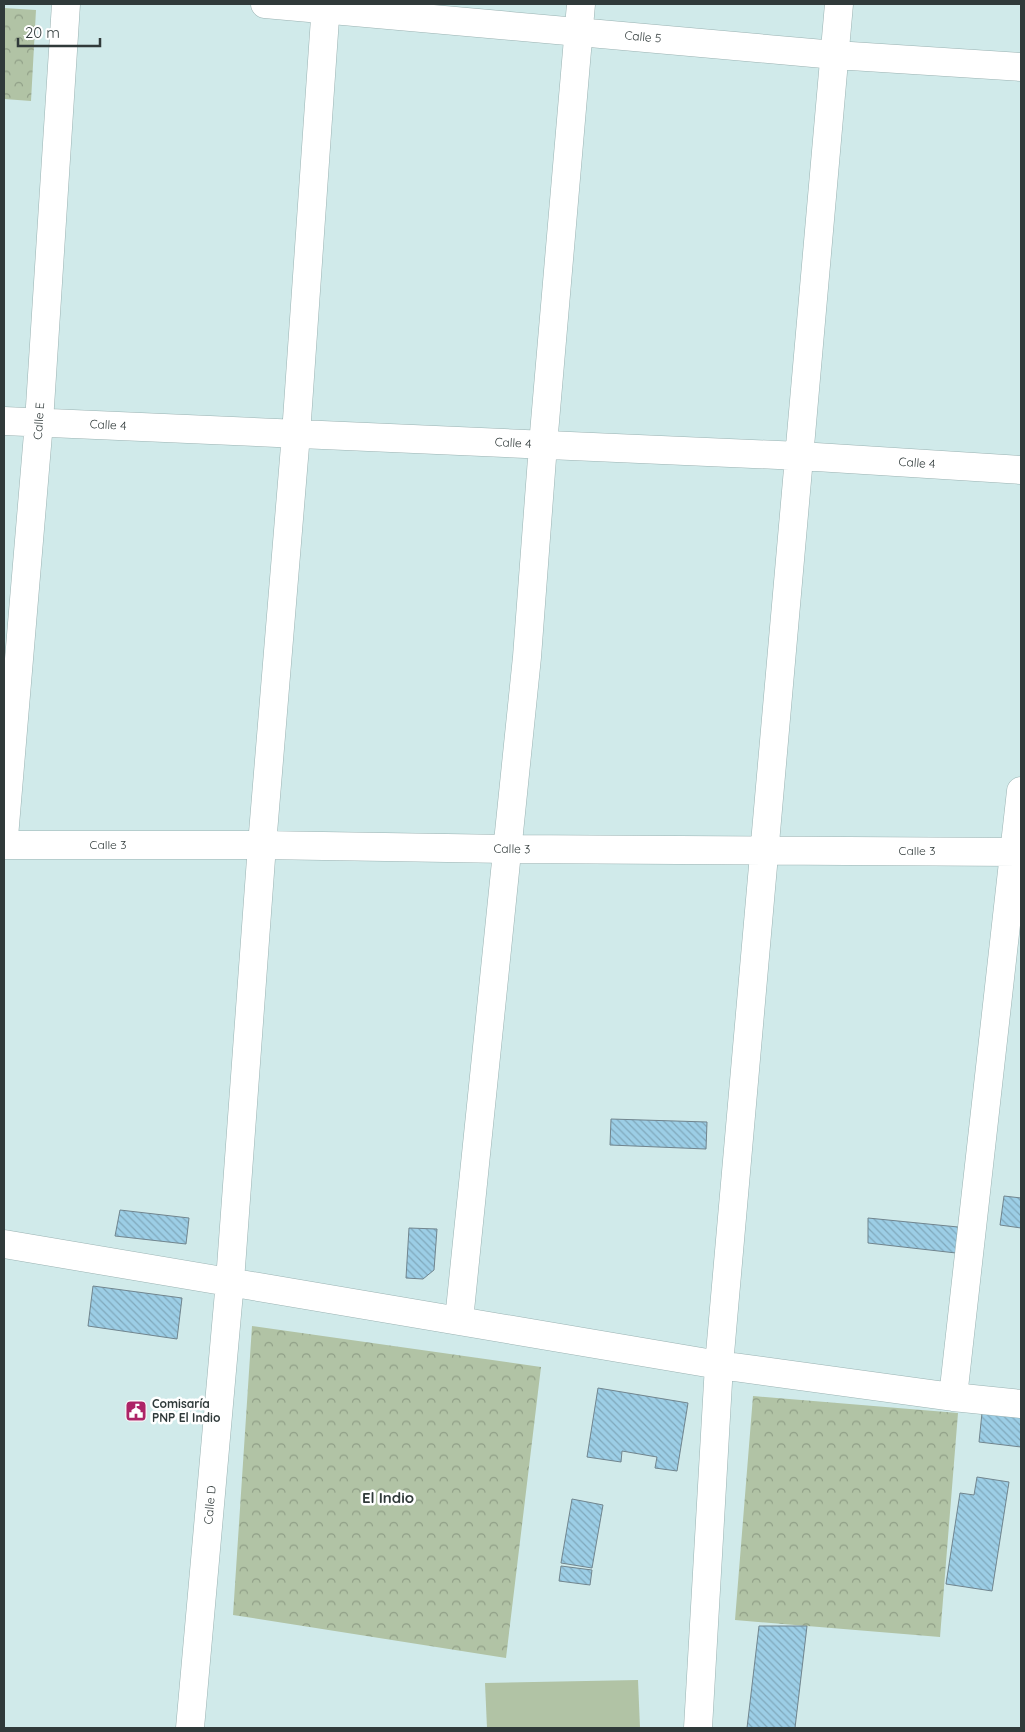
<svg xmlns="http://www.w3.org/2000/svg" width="1025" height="1732" font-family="Quicksand,sans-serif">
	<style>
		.forest { fill: url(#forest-crowns) }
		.pitch { fill: #b1c3a5 }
		.building { fill: url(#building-back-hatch); stroke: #71858e }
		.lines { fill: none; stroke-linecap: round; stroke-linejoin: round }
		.minor-casing { stroke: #9ab2b2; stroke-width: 29 }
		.minor { stroke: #fff; stroke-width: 28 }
		.labels { text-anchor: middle; stroke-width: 5; stroke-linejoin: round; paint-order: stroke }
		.street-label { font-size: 12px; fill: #303a3a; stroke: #fff }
		.poi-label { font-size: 12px; font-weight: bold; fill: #303a3a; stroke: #fff; text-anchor: start }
		.quarter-label { font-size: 15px; font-weight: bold; fill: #303a3a; stroke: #fff }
	</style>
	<defs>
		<pattern id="forest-crowns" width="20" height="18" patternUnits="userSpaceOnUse" patternTransform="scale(1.25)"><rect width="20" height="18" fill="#b1c3a5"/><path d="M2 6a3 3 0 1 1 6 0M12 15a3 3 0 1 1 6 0" fill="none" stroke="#909f87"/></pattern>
		<pattern id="building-back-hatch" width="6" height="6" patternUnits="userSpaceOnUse" patternTransform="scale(1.25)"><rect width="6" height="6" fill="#9ccee6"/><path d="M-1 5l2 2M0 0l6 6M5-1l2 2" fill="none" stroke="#80a8bb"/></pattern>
	</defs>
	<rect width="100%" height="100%" fill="#d0eaea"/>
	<path class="forest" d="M 4,8 L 36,10 L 31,101 L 4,99 Z
		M 252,1326 L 541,1367 L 506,1658 L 233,1615 Z
		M 753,1396 L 958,1413 L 940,1637 L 735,1620 Z"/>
	<path class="pitch" d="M 638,1680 L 640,1728 L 487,1728 L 485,1683 Z"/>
	<path class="building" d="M 611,1119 L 707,1122 L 706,1149 L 610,1145 Z
		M 1004,1196 L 1021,1198 L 1021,1228 L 1000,1225 Z
		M 120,1210 L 189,1218 L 186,1244 L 115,1236 Z
		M 868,1218 L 958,1227 L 956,1253 L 868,1243 Z
		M 409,1228 L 437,1229 L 434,1270 L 423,1279 L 406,1278 Z
		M 93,1286 L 182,1298 L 177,1339 L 88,1326 Z
		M 598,1388 L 688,1403 L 677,1471 L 655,1468 L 657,1457 L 622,1451 L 621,1462 L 587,1457 Z
		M 982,1413 L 1021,1417 L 1021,1447 L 979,1442 Z
		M 977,1477 L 1009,1482 L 992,1591 L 946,1584 L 960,1493 L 974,1495 Z
		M 572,1499 L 603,1505 L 592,1568 L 561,1563 Z
		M 561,1566 L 592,1570 L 590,1585 L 559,1581 Z
		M 759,1626 L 807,1626 L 795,1728 L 747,1728 Z"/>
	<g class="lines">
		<g class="minor-casing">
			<path id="minor" d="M 265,4 L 835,55 L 1021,67
				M 4,421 L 800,456 L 1021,470
				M 4,837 L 39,422 L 66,4
				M 4,845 L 262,845 L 508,849 L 1021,852
				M 4,1244 L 719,1365 L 953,1397 L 1021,1404
				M 459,1320 L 527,657 L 543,445 L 581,4
				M 953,1397 L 1021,791
				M 190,1728 L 230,1281 L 262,845 L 296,434 L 326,4
				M 698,1728 L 719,1365 L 839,4"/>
		</g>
		<use href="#minor" class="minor"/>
	</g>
	<defs>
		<g id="civic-square" transform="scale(1.125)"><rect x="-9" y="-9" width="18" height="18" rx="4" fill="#ad2467" stroke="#fff"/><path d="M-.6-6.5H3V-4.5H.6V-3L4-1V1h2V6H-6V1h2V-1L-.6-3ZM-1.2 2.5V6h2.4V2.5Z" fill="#fff"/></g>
	</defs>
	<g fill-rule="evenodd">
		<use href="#civic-square" x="136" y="1411"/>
	</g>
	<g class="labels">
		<g class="street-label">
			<text transform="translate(643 37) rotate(5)" y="4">Calle 5</text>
			<text transform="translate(39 421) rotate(-86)" y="4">Calle E</text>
			<text transform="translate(108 425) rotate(3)" y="4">Calle 4</text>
			<text transform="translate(513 443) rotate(3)" y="4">Calle 4</text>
			<text transform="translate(917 463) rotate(4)" y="4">Calle 4</text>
			<text x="108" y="849">Calle 3</text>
			<text transform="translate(512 849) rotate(1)" y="4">Calle 3</text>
			<text x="917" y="855">Calle 3</text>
			<text transform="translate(210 1505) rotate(-85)" y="4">Calle D</text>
		</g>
		<g class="poi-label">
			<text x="152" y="1408">Comisaría<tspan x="152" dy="14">PNP El Indio</tspan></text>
		</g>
		<g class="quarter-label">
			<text x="388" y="1503">El Indio</text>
		</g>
	</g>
	<rect width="1025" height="1732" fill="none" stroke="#303a3a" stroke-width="10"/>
	<path d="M18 38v8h82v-8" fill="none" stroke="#303a3a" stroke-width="2.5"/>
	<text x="25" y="38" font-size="15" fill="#303a3a" stroke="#ffffff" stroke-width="4" paint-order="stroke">20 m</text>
</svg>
